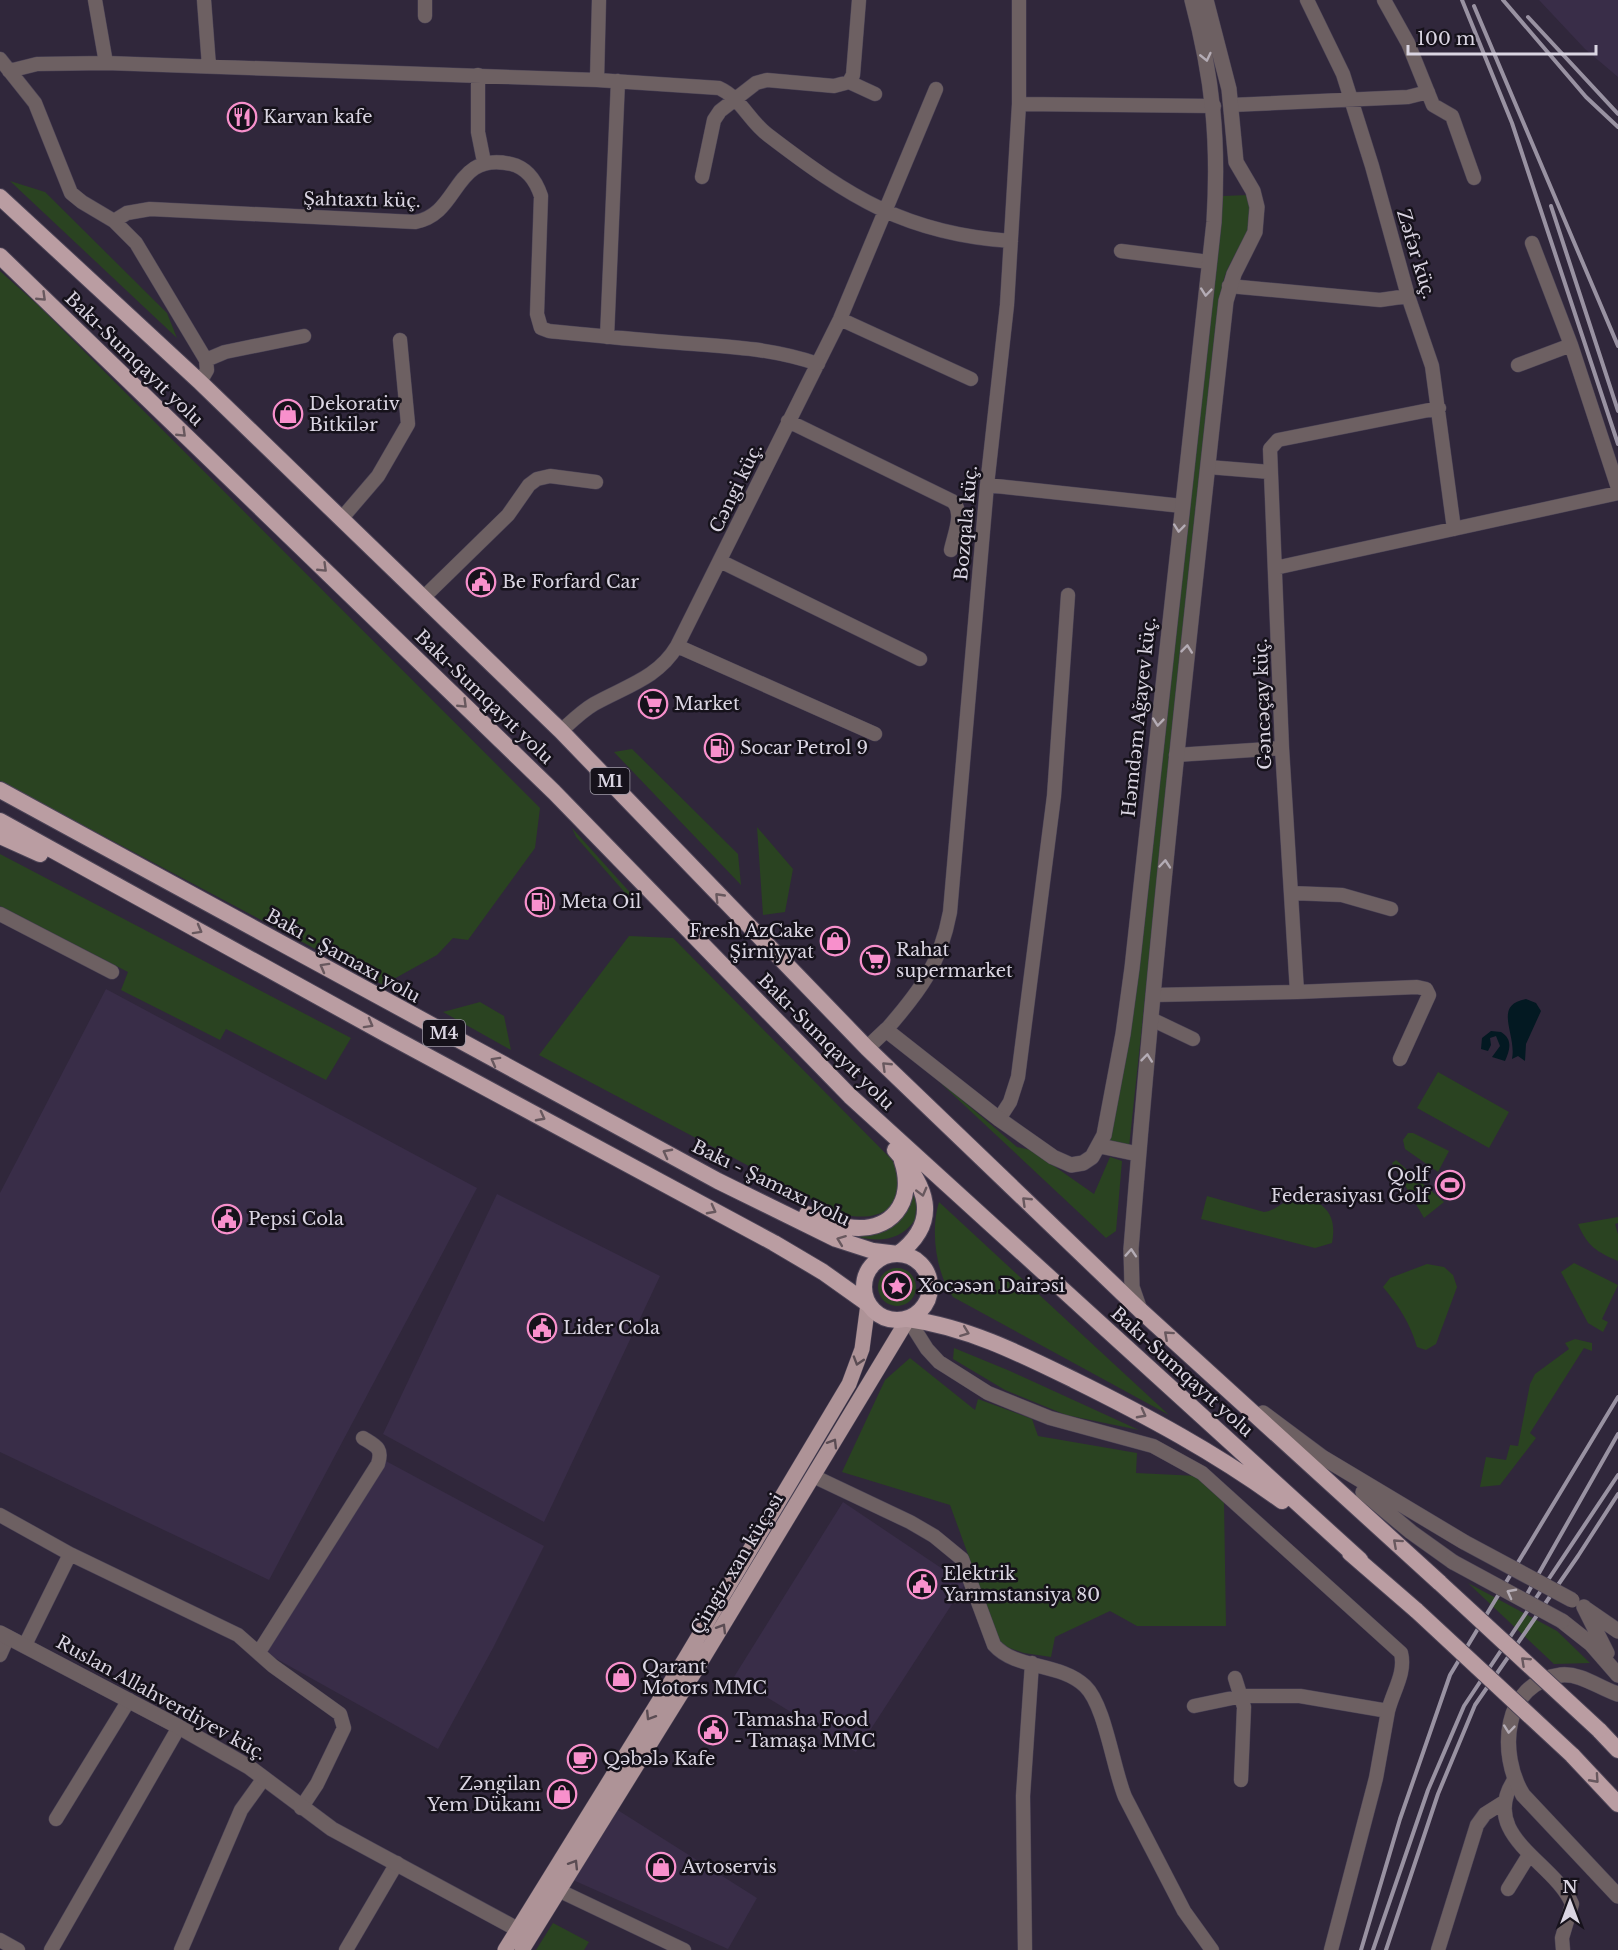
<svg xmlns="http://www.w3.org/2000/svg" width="1618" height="1950" font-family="'Libre Baskerville',serif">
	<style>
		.built { fill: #392d48 }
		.green { fill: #2a4321 }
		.water { fill: #031922 }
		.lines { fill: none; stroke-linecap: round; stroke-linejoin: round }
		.minor-casing { stroke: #4b4356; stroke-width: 15 }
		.tertiary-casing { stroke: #4b4356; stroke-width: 16 }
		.primary-casing { stroke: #4b4356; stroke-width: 16 }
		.trunk-casing { stroke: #4b4356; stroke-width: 18 }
		.minor { stroke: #6d6062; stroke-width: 14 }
		.tertiary { stroke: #6d6062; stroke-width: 15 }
		.primary { stroke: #ae9397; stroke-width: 15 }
		.trunk { stroke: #ba9da2; stroke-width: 16 }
		.rail { stroke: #9992a2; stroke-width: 4 }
		.tertiary-bridge-casing { stroke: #4b4356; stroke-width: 16; stroke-linecap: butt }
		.trunk-bridge-casing { stroke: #4b4356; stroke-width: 18; stroke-linecap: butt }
		.tertiary-bridge { stroke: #6d6062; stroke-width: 15 }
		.trunk-bridge { stroke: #ba9da2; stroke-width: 16 }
		.oneway { stroke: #b4acb5 }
		.oneway2 { stroke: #68585e }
		.oneway3 { stroke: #5a4c53 }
		.labels { text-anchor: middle; stroke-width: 5; stroke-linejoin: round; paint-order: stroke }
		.shield { fill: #16121b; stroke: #9f9aa6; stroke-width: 1.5 }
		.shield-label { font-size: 16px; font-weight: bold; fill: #dad5e2 }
		.poi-label { font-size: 18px; fill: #dad5e2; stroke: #16121b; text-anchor: start }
		.street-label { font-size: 18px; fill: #dad5e2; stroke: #16121b }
	</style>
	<rect width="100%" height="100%" fill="#30273b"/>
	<path class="built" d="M 1539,0 L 1618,0 L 1618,77 L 1585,49 Z
		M 106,989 L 477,1188 L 269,1580 L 0,1452 L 0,1193 Z
		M 497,1194 L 660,1276 L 544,1522 L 383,1434 Z
		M 384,1460 L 544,1546 L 493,1648 L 438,1749 L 266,1653 Z
		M 843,1502 L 965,1584 L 856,1752 L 734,1677 Z
		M 616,1809 L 757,1898 L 728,1949 L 573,1880 Z"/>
	<path class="green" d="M 10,181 L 45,192 L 167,313 L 177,338 Z
		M 1248,195 C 1259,227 1237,245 1226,273 C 1222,283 1221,295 1219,305 L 1129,1147 L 1109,1142 L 1133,1008 L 1223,196 Z
		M 0,271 L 38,305 L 540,808 L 535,848 L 468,940 L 453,938 L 437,955 L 383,985 L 0,781 Z
		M 632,749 L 738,854 L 741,885 L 614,752 Z
		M 757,827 L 793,869 L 785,912 L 763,915 Z
		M 572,828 L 644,908 L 634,903 L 576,837 Z
		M 0,854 L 351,1038 L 326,1080 L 226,1029 L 220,1040 L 121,990 L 128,972 L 0,906 Z
		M 629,936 L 673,938 L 894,1162 C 913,1207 878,1225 838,1213 L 539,1055 Z
		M 480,1002 L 504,1016 L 511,1050 L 443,1012 Z
		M 918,1062 L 1017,1147 L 1031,1150 L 1094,1194 L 1110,1157 L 1122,1161 L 1116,1231 L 1106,1238 Z
		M 1438,1072 L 1509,1112 L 1489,1148 L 1417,1108 Z
		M 1408,1133 L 1413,1133 L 1449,1151 L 1438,1172 L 1405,1149 L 1403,1140 Z
		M 1396,1160 L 1444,1202 L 1424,1218 L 1392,1163 Z
		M 914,1186 L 917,1197 L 915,1220 C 895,1248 866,1240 837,1231 C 874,1225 909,1232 914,1186 Z
		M 1304,1193 C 1327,1207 1337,1215 1332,1243 L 1315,1248 L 1201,1219 L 1207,1196 L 1264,1212 C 1279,1210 1288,1196 1304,1193 Z
		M 939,1202 L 1169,1415 L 953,1297 C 936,1274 930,1230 939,1202 Z
		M 1618,1217 L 1618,1223 L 1615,1224 L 1618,1234 L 1618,1261 C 1597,1252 1587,1246 1578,1224 Z
		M 1574,1263 L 1618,1285 L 1602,1319 L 1608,1322 L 1603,1332 L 1588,1323 L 1561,1272 Z
		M 1427,1264 L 1444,1267 L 1453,1275 L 1457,1287 L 1436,1344 L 1426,1350 L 1417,1347 C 1410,1323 1399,1306 1383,1287 L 1390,1278 Z
		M878 1287a19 19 0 1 1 38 0a19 19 0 1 1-38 0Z
		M 1575,1339 L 1592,1343 L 1592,1351 L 1584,1348 L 1530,1433 L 1536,1438 L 1500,1485 L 1480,1487 L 1486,1457 L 1506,1460 L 1510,1445 L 1518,1446 L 1530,1384 L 1535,1374 L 1569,1349 L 1565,1343 Z
		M 954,1348 L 1010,1371 L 1139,1430 L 1066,1415 L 1005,1390 L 953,1359 Z
		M 910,1358 L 975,1410 L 978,1399 L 1032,1419 L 1038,1436 L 1137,1453 L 1136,1473 L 1198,1476 L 1224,1502 L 1226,1626 L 1137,1626 L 1110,1611 L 1055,1637 L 1051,1657 L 1024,1653 L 1001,1645 L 950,1505 L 842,1472 L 885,1380 Z
		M 1468,1583 L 1557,1631 L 1590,1663 L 1554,1664 Z
		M 553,1923 L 589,1942 L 584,1950 L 536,1950 Z"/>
	<path class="water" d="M 1526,999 L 1536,1003 L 1541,1011 L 1526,1044 L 1525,1061 L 1518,1056 L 1512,1059 C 1517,1034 1492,1005 1526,999 Z
		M 1491,1031 L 1501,1032 C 1513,1039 1510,1050 1505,1061 L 1492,1057 L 1500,1046 L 1496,1036 L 1490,1038 L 1491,1045 L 1488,1051 L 1481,1049 L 1482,1038 Z"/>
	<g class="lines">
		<g class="minor-casing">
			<path id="minor" d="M 95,0 L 106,63 L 597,80 L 719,88 C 741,98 749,121 768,135 C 849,197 906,234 1011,241
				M 204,0 L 209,66
				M 1307,0 L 1343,74 L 1372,166 L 1408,296 L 1432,366 L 1454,529
				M 1384,0 L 1408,43 L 1433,105 L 1452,116 L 1474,178
				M 425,16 L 425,0
				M 0,59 L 35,103 L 71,193 L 82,202 L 114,221 L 127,213 L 150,209 L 415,222 C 461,214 452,151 511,164 C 528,168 536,181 541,196 L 537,314 L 541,328 L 549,331 C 589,335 628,339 668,342 C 720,346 769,347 818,364
				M 9,71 L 37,64 L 106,63
				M 478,75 L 478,132 L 484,162
				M 597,80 L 599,0
				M 849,82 L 875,94
				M 1019,104 L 1214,106
				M 1231,105 L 1408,97 L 1428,92
				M 702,177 L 714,120 L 720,111 L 756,83 L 767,80 L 834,86 L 849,82 L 853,75 L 859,0
				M 114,221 L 136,243 L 206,360 L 207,370 L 200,382
				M 1532,243 L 1571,345 L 1618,488
				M 1121,251 L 1209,262
				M 1229,286 L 1380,300 L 1408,296
				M 840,319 L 971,379
				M 607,337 L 618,81
				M 206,360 L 225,352 L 304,336
				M 1518,365 L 1571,345
				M 788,421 L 952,501 C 965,511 954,535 951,550
				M 1208,467 L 1270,472
				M 987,485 L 1182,506
				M 342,518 L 378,476 L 408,424 L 400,340
				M 720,561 L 920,659
				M 1275,568 L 1618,493
				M 424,597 L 508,515 L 529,485 L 537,479 L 550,476 L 596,482
				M 677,646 L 875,734
				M 561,731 C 572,721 582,711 594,704 C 626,686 658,678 677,646 L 840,319 L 936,89
				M 1176,755 L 1282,748
				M 1291,893 L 1342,895 L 1391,909
				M 0,914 L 112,972
				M 1297,992 L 1417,987 L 1426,989 L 1429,995 L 1400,1059
				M 1153,995 L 1297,992 L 1282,748 L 1270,449 L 1278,440 L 1439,408
				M 1151,1019 L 1193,1039
				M 886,1030 C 920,991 940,965 950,912 L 987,485 L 1007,305 L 1019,104 L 1019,0
				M 999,1119 L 1010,1102 L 1018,1077 L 1054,796 L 1068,595
				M 908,1319 L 927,1349 L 939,1362 L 988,1393 L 1050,1418 L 1153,1446 L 1202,1473 L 1401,1653 C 1406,1673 1393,1691 1388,1711 L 1300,1696 L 1242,1696 L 1194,1706
				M 813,1476 L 910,1522 L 934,1536 L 962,1559 L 994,1645 C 1016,1670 1060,1662 1085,1686 C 1105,1705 1113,1768 1125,1797 L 1184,1911 L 1212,1950
				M 0,1515 L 70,1554 L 238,1635 L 273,1666 L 340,1714 L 344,1728 L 317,1784 L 301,1808
				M 25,1645 L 70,1554
				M 259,1652 L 378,1464 C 383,1448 376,1446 363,1438
				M 0,1655 L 8,1637
				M 1235,1678 L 1244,1707 L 1241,1780
				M 1514,1780 C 1478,1836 1555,1862 1572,1904 L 1562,1938 L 1563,1950
				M 56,1819 L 129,1700
				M 1508,1889 L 1529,1855
				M 558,1890 L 684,1950
				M 0,1940 L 18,1950
				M 51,1950 L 179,1727
				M 181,1950 L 241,1810 L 264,1778
				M 346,1950 L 397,1863
				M 1025,1950 L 1023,1796 L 1032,1663
				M 1331,1950 L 1376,1778 L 1388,1711
				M 1438,1950 L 1477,1825 L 1485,1814 L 1504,1802"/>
		</g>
		<g class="tertiary-casing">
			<path id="tertiary" d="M 867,1048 L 886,1030 L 999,1119 L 1053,1157 L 1071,1165 L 1083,1163 L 1092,1157 L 1104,1135 L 1123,1034 L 1132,968 L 1214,222 C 1219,140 1213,79 1192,0
				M 1100,1146 L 1138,1154
				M 1140,1310 L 1132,1287 L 1131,1249 C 1156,932 1191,617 1226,301 L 1234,274 L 1255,232 L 1257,207 L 1253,191 L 1236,162 L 1229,89 L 1206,0
				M 1263,1413 L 1322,1457 L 1464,1542
				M 1363,1492 L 1411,1532 L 1453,1562
				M 1584,1607 L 1607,1653
				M 1586,1609 L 1618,1631
				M 1562,1621 L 1591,1644 L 1618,1675
				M 0,1633 L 179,1727 L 249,1767 L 332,1829 L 517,1929
				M 1618,1694 C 1599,1688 1581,1673 1561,1675 C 1502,1683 1498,1754 1523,1795 L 1618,1896"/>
		</g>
		<g class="primary-casing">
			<path id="primary" d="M 505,1950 L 685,1659 L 849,1384 L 862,1349 L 868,1304
				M 522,1950 L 697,1668 L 908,1319"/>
		</g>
		<g class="trunk-casing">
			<path id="trunk" d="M 0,197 L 200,382 L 561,731 L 867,1048 L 1140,1310 L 1440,1583
				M 0,256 L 554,792 L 850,1096 L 1360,1560
				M 0,790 L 718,1181 L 836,1239 L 873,1251 L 898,1254 C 942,1221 926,1185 895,1150
				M 0,821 L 386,1034 L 774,1243 L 823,1272 L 868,1304
				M 0,836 L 40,854
				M 807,1214 C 820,1219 833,1225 847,1227 C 891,1234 916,1202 902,1161
				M864 1287a33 33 0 1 1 66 0a33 33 0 1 1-66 0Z
				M 908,1319 C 967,1327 1021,1354 1074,1380 C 1147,1416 1216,1453 1282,1501
				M 1350,1553 L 1417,1611
				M 1599,1730 L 1618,1750
				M 1572,1755 L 1618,1804"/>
		</g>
		<use href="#minor" class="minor"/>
		<use href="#tertiary" class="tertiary"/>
		<use href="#primary" class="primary"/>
		<use href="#trunk" class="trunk"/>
		<path class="rail" d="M 1462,0 L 1512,123 L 1618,444
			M 1503,0 L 1586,97 L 1618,127
			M 1474,6 L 1618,346
			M 1528,17 L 1618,114
			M 1551,206 L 1618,411
			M 1526,1596 L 1618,1434
			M 1361,1950 L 1400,1819 L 1450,1675 L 1618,1397
			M 1373,1950 L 1428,1790 L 1464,1706 L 1618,1475
			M 1386,1950 L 1438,1794 L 1475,1705 L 1578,1556 L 1618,1494"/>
		<g class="tertiary-bridge-casing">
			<path id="tertiary-bridge" d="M 1464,1542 L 1572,1600
				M 1453,1562 L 1562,1621"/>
		</g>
		<g class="trunk-bridge-casing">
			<path id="trunk-bridge" d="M 1440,1583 L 1599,1730
				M 1417,1611 L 1572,1755"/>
		</g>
		<use href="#tertiary-bridge" class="tertiary-bridge"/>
		<use href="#trunk-bridge" class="trunk-bridge"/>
	</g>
	<defs><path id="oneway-chevron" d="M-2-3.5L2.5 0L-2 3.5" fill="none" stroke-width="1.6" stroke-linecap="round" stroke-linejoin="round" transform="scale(1.5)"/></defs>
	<g class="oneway">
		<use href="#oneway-chevron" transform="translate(1206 57) rotate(77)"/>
		<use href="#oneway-chevron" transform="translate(1206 292) rotate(96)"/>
		<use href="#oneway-chevron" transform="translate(1179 528) rotate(96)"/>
		<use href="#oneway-chevron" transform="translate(1187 649) rotate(-84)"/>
		<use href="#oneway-chevron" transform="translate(1158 722) rotate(96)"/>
		<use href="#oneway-chevron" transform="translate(1165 864) rotate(-85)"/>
		<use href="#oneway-chevron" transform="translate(1147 1058) rotate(-84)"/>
		<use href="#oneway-chevron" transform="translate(1131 1253) rotate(-86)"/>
		<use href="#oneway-chevron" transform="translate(1511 1593) rotate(-152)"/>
		<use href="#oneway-chevron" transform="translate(1509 1729) rotate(96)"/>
	</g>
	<g class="oneway2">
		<use href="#oneway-chevron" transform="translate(42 297) rotate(44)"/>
		<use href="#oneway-chevron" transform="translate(182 433) rotate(44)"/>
		<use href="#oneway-chevron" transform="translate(323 568) rotate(44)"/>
		<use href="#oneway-chevron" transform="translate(463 704) rotate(44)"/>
		<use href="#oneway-chevron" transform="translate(719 897) rotate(-134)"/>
		<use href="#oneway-chevron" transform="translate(198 930) rotate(29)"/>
		<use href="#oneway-chevron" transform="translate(324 967) rotate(-151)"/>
		<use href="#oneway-chevron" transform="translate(369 1024) rotate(29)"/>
		<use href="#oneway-chevron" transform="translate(495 1061) rotate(-151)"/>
		<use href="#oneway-chevron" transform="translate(886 1066) rotate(-136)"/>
		<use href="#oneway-chevron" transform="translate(541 1117) rotate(28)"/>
		<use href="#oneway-chevron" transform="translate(667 1153) rotate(-152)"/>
		<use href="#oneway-chevron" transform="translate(922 1192) rotate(75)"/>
		<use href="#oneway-chevron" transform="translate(1026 1201) rotate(-136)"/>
		<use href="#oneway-chevron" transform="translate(712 1210) rotate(28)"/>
		<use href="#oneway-chevron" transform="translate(841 1240) rotate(-159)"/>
		<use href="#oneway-chevron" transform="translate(965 1332) rotate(21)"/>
		<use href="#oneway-chevron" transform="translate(1168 1335) rotate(-138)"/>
		<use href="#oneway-chevron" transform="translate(1142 1414) rotate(28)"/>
		<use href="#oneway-chevron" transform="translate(1397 1543) rotate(-138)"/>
		<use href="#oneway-chevron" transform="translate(1525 1661) rotate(-137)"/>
		<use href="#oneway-chevron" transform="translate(1595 1779) rotate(48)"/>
	</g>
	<g class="oneway3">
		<use href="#oneway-chevron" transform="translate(858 1361) rotate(107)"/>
		<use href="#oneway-chevron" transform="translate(833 1443) rotate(-59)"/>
		<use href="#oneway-chevron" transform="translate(722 1628) rotate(-59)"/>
		<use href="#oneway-chevron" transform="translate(650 1716) rotate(122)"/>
		<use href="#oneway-chevron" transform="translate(574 1864) rotate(-58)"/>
	</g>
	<defs>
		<g id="restaurant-ring" transform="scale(1.5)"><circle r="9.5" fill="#16121b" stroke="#f890cc" stroke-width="1.5"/><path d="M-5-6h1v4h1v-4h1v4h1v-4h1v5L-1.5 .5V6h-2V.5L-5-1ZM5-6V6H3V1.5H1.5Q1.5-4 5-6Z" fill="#f890cc"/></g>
		<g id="shop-ring" transform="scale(1.5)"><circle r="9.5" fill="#16121b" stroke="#f890cc" stroke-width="1.5"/><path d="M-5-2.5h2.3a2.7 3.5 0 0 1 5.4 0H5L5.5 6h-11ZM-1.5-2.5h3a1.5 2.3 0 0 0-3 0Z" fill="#f890cc"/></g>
		<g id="civic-ring" transform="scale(1.5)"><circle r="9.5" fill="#16121b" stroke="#f890cc" stroke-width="1.5"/><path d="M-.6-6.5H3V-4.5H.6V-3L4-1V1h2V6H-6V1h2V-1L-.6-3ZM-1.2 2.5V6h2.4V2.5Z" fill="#f890cc"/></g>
		<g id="supermarket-ring" transform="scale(1.5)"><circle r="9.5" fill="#16121b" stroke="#f890cc" stroke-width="1.5"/><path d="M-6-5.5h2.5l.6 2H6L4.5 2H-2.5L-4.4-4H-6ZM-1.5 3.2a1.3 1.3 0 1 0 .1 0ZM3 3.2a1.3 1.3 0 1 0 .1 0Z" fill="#f890cc"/></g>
		<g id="fuel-ring" transform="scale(1.5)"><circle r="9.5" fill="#16121b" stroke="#f890cc" stroke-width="1.5"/><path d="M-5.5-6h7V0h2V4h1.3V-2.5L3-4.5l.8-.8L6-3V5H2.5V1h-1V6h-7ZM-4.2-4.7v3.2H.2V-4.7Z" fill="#f890cc"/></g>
		<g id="stadium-ring" transform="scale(1.5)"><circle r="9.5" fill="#16121b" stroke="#f890cc" stroke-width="1.5"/><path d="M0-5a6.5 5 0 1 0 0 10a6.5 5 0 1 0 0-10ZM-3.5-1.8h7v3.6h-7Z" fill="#f890cc"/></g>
		<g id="sight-ring" transform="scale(1.5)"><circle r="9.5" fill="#16121b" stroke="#f890cc" stroke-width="1.5"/><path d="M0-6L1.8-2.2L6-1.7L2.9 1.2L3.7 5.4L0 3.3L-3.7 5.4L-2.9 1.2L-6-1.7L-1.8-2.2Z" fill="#f890cc"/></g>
		<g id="cafe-ring" transform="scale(1.5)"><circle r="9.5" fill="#16121b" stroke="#f890cc" stroke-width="1.5"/><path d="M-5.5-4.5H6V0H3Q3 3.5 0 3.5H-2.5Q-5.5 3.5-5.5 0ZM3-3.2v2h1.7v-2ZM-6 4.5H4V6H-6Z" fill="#f890cc"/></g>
	</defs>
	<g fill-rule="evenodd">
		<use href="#restaurant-ring" x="242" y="117"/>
		<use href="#shop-ring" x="288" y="414"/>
		<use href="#civic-ring" x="481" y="582"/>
		<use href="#supermarket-ring" x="653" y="704"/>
		<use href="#fuel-ring" x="719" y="748"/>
		<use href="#fuel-ring" x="540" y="902"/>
		<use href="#shop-ring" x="835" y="941"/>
		<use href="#supermarket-ring" x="875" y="960"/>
		<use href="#stadium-ring" x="1450" y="1185"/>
		<use href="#civic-ring" x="227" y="1219"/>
		<use href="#sight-ring" x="897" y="1286"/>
		<use href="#civic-ring" x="542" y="1328"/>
		<use href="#civic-ring" x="922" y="1584"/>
		<use href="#shop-ring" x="621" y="1677"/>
		<use href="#civic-ring" x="713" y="1730"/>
		<use href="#cafe-ring" x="582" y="1759"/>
		<use href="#shop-ring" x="562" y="1794"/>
		<use href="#shop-ring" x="661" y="1867"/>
	</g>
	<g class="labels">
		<g class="shield">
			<rect x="590.5" y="768" width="39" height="26" rx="4.5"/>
			<rect x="423" y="1020" width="42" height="26" rx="4.5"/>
		</g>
		<g class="shield-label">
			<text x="610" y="787">M1</text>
			<text x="444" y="1039">M4</text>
		</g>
		<g class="poi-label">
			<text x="263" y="123">Karvan kafe</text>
			<text x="309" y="410">Dekorativ<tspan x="309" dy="21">Bitkilər</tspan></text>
			<text x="502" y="588">Be Forfard Car</text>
			<text x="674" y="710">Market</text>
			<text x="740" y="754">Socar Petrol 9</text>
			<text x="561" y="908">Meta Oil</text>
			<text x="814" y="937" text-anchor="end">Fresh AzCake<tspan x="814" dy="21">Şirniyyat</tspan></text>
			<text x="896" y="956">Rahat<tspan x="896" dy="21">supermarket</tspan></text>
			<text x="1429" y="1181" text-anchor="end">Qolf<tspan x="1429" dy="21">Federasiyası Golf</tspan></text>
			<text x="248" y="1225">Pepsi Cola</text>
			<text x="918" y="1292">Xocəsən Dairəsi</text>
			<text x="563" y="1334">Lider Cola</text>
			<text x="943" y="1580">Elektrik<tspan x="943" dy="21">Yarımstansiya 80</tspan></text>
			<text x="642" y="1673">Qarant<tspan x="642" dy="21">Motors MMC</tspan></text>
			<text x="734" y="1726">Tamasha Food<tspan x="734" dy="21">- Tamaşa MMC</tspan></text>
			<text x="603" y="1765">Qəbələ Kafe</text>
			<text x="541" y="1790" text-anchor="end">Zəngilan<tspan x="541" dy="21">Yem Dükanı</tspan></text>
			<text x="682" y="1873">Avtoservis</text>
		</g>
		<g class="street-label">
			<text transform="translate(362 200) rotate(1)" y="6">Şahtaxtı küç.</text>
			<text transform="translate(1416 254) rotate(73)" y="6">Zəfər küç.</text>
			<text transform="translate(134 359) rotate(44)" y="6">Bakı-Sumqayıt yolu</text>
			<text transform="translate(736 488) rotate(-64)" y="6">Cəngi küç.</text>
			<text transform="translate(966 523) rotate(-85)" y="6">Bozqala küç.</text>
			<text transform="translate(484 697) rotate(44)" y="6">Bakı-Sumqayıt yolu</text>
			<text transform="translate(1263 704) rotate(-92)" y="6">Gəncəçay küç.</text>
			<text transform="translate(1139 717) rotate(-84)" y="6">Həmdəm Ağayev küç.</text>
			<text transform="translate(343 956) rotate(29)" y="6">Bakı - Şamaxı yolu</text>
			<text transform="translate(826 1042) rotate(45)" y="6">Bakı-Sumqayıt yolu</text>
			<text transform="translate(771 1183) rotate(26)" y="6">Bakı - Şamaxı yolu</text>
			<text transform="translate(1182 1372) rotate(42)" y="6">Bakı-Sumqayıt yolu</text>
			<text transform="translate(737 1564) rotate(-59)" y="6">Çingiz xan küçəsi</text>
			<text transform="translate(161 1698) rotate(29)" y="6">Ruslan Allahverdiyev küç.</text>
		</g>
	</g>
	<g transform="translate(1570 1902)" stroke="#16121b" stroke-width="4.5" paint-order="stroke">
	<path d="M0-4.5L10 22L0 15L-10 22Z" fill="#dad5e2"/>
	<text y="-9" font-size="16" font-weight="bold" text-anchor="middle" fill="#dad5e2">N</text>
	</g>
	<path d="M1408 45v9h188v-9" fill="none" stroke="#dad5e2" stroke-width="3"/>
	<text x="1417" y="45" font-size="18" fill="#dad5e2" stroke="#16121b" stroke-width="4.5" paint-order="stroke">100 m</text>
</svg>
